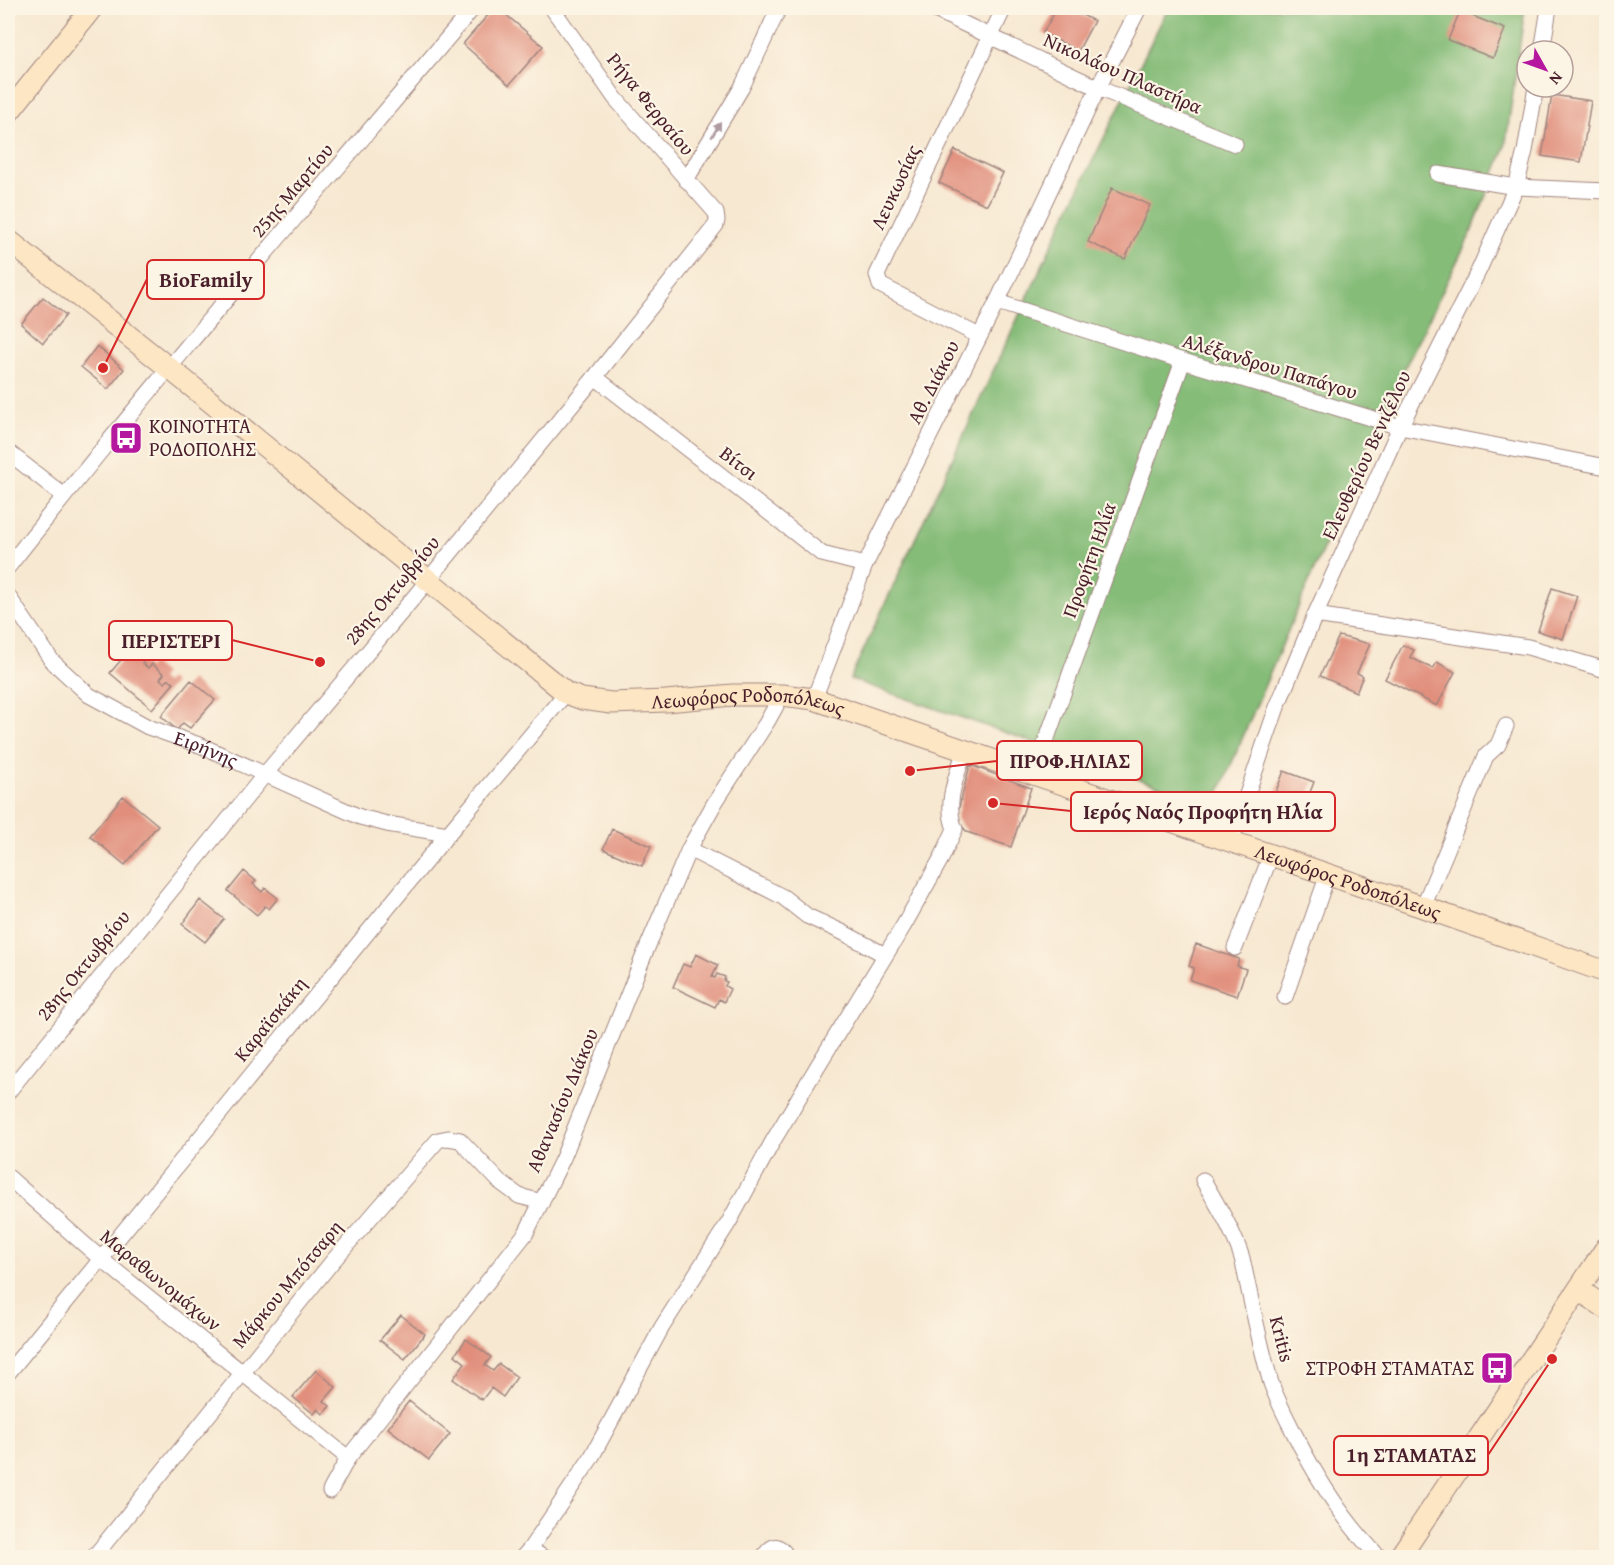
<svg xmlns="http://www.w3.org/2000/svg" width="1614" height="1565" font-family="'Gentium Book Plus',serif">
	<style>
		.forest { fill: #85bc78; stroke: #686e52; stroke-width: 1.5 }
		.building { fill: #e18e7b }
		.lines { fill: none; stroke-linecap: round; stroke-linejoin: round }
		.street-casing { stroke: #a0847e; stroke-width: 17 }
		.secondary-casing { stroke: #a0847e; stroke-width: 23 }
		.street { stroke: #fff; stroke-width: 15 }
		.secondary { stroke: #fce6c4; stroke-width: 21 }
		.oneway { fill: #ae9aa0 }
		.labels { text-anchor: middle; stroke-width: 4.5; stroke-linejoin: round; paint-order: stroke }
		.street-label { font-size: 20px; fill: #4a1f2b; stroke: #fcf5e5 }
		.poi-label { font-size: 20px; fill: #4a1f2b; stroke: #fcf5e5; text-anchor: start }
		.leader { fill: none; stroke: #d62828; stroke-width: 2 }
		.callout-dot { fill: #d62828; stroke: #fcf5e5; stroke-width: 2 }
		.callout { fill: #fcf5e5; stroke: #d62828; stroke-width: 2 }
		.callout-label { font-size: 21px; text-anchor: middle; font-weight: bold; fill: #4a1f2b }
	</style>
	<rect width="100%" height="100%" fill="#fcf5e5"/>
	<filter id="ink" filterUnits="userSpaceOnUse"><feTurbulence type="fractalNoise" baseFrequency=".0167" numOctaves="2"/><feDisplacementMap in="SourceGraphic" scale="12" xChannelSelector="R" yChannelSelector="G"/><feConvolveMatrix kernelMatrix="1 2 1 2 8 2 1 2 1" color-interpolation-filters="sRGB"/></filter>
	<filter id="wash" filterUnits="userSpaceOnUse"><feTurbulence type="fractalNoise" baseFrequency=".008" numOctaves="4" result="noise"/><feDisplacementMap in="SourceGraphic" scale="24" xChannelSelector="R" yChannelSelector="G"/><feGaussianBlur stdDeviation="1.35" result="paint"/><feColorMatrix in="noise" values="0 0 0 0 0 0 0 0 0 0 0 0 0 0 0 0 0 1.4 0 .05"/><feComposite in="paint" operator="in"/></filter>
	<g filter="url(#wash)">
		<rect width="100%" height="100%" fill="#f7e8d1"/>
		<path class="forest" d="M 1168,8 L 1525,8 L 1505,148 L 1470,235 L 1368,443 L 1214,805 L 850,679 L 1061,225 Z"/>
		<g id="blocks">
			<path class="building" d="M 494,8 L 498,8 L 543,46 L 509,85 L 463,44 Z
				M 1057,8 L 1069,8 L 1094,21 L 1078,51 L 1043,33 Z
				M 1460,11 L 1505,29 L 1493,58 L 1448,40 Z
				M 1552,95 L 1591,101 L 1581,162 L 1542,156 Z
				M 955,150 L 1003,173 L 987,205 L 939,183 Z
				M 1112,188 L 1150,205 L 1125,259 L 1088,242 Z
				M 43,297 L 66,315 L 43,343 L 21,324 Z
				M 97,346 L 124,369 L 108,389 L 81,367 Z
				M 1552,588 L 1577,596 L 1563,639 L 1538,631 Z
				M 1339,636 L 1370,644 L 1357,673 L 1363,676 L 1356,692 L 1320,676 Z
				M 1403,645 L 1414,650 L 1410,657 L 1433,669 L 1437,662 L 1455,672 L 1437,706 L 1385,679 Z
				M 132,647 L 146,659 L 142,663 L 148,668 L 152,664 L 164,674 L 160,679 L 165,683 L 169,679 L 174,683 L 152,709 L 110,673 Z
				M 191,680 L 215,700 L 190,728 L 183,723 L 177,730 L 161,716 Z
				M 970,765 L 1031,788 L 1011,847 L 967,832 L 956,819 Z
				M 1284,771 L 1314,782 L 1298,823 L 1268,811 Z
				M 123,796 L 158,825 L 125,865 L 90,836 Z
				M 612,829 L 651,846 L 642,866 L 603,849 Z
				M 244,871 L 256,881 L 253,884 L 262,892 L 265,888 L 278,898 L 269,909 L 265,906 L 257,915 L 228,891 Z
				M 200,900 L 224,919 L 205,942 L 182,924 Z
				M 1196,944 L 1239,959 L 1237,966 L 1246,969 L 1237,996 L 1190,980 L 1194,968 L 1189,966 Z
				M 696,954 L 718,965 L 712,977 L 715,978 L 717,974 L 725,977 L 724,981 L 727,982 L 725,986 L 730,989 L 724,1002 L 719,999 L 715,1007 L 673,987 L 683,964 L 690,967 Z
				M 401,1315 L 425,1334 L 405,1359 L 380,1340 Z
				M 466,1339 L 491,1357 L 485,1365 L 493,1371 L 499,1364 L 517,1377 L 503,1397 L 491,1388 L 482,1400 L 453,1379 L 465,1363 L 455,1355 Z
				M 316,1370 L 336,1387 L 324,1401 L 330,1406 L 323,1414 L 318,1409 L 314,1414 L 293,1397 Z
				M 409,1401 L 450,1434 L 429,1460 L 388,1428 Z"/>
		</g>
	</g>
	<g filter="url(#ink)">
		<use href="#blocks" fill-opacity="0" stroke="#a0847e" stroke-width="1.5"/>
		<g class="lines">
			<g class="street-casing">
				<g id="street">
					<path d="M 931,8 L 1098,88 L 1235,144"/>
					<path d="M 1542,51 L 1549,8"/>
					<path d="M 1438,174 L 1516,187 L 1606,191"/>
					<path d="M 686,180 L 742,87 L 779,8"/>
					<path d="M 997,302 L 1183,361 L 1400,427 L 1606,467"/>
					<path d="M 979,336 L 880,285 L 877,275 L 1004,8"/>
					<path d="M 595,377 L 822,554 L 865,565"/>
					<path d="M 8,452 L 64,496"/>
					<path d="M 8,567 C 158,376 317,193 473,8"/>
					<path id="s1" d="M 8,596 L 52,661 L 89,695 L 148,727 L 202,746 L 360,817 L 387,824 L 448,834"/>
					<path d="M 1315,615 L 1528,647 L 1606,670"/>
					<path d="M 814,699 L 865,565 L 997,302 L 1098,88 L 1139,8"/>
					<path d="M 1034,774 L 1183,361"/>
					<path d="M 1231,841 L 1277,707 L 1315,615 L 1400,427 L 1479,270 L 1516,187 L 1525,151 L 1536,87"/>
					<path d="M 689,849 L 783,897 L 807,916 L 842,932 L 885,955"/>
					<path d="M 1423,907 L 1486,756 L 1498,745 L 1506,726"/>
					<path d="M 1235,948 L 1271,855"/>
					<path d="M 1285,997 L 1328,874"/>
					<path d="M 8,1092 L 266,773 L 415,596 L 595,377 L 716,225 L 717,220 L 716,213 L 615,98 L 552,8"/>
					<path d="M 8,1177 L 101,1259 L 348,1458"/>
					<path d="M 1203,1180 C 1218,1206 1233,1230 1242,1258 C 1251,1299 1259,1342 1271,1383 C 1277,1400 1286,1417 1294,1433 C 1317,1479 1343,1521 1380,1558"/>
					<path d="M 8,1373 L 448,834 L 566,693"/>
					<path d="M 330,1491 L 348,1458 L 526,1233 L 563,1158 L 644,955 L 689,849 L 714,804 L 767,722 L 782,695"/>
					<path d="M 530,1549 L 544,1558"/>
					<path d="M 93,1558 L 332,1262 L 438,1140 L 448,1138 L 460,1140 L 500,1182 L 519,1196 L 542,1202"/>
					<path d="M 522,1558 L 530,1549 L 591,1458 L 662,1327 L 729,1222 L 773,1141 L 817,1067 L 904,925 L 942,857 L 955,829 C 944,803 957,775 965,750"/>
					<path d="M 763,1558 C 773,1543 778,1542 788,1558"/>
				</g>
			</g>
			<g class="secondary-casing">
				<g id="secondary">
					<path d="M 8,113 L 92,8"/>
					<path id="s2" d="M 8,240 L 184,380 L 566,693 L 582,699 L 611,703 L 666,701 L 733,695 L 782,695 L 814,699 L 1423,907 L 1606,972"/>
					<path d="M 1579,1290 L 1606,1308"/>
					<path d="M 1399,1558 L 1606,1248"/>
				</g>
			</g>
			<use href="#street" class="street"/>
			<use href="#secondary" class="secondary"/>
		</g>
		<defs><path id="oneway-solid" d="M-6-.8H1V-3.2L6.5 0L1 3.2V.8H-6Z" transform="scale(1.5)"/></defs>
		<use class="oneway" href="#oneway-solid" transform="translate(716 130) rotate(-59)"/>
	</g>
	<defs>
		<g id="bus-square" transform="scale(1.725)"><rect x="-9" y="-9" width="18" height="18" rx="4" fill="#b5179e" stroke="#fcf5e5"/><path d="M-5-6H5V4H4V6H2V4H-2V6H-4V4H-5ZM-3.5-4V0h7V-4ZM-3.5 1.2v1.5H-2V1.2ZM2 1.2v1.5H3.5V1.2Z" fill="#fff"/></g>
	</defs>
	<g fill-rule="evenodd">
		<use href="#bus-square" x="126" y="438"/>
		<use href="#bus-square" x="1497" y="1368"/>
	</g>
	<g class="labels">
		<g class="street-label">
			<text transform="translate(1123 73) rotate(24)" y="7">Νικολάου Πλαστήρα</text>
			<text transform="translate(651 104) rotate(51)" y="7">Ρήγα Φερραίου</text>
			<text transform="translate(895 187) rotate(-65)" y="7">Λευκωσίας</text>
			<text transform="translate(292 190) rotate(-50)" y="7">25ης Μαρτίου</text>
			<text transform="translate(1270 366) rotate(17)" y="7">Αλέξανδρου Παπάγου</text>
			<text transform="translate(933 382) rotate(-63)" y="7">Αθ. Διάκου</text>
			<text transform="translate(1366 455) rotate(-65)" y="7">Ελευθερίου Βενιζέλου</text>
			<text transform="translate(739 463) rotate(38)" y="7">Βίτσι</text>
			<text transform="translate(1089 560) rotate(-70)" y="7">Προφήτη Ηλία</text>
			<text transform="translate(392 590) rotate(-50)" y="7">28ης Οκτωβρίου</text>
			<text dy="7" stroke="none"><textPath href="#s2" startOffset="903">Λεωφόρος Ροδοπόλεως</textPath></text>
			<text dy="7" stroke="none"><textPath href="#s1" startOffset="258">Ειρήνης</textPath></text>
			<text dy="7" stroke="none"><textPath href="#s2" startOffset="1533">Λεωφόρος Ροδοπόλεως</textPath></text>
			<text transform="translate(83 965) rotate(-51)" y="7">28ης Οκτωβρίου</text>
			<text transform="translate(270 1019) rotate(-51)" y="7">Καραϊσκάκη</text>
			<text transform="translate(562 1100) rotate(-67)" y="7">Αθανασίου Διάκου</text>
			<text transform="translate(161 1280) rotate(39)" y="7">Μαραθωνομάχων</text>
			<text transform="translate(287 1284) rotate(-50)" y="7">Μάρκου Μπότσαρη</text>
			<text transform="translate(1282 1339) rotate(76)" y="7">Kritis</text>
		</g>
		<g class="poi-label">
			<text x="149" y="433">ΚΟΙΝΟΤΗΤΑ<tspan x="149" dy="23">ΡΟΔΟΠΟΛΗΣ</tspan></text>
			<text x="1474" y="1375" text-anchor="end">ΣΤΡΟΦΗ ΣΤΑΜΑΤΑΣ</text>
		</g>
	</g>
	<path class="leader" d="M103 368L147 279M320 662L232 640M910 771L997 761M993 803L1071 811M1552 1359L1488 1455"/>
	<g class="callout-dot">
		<circle cx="103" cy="368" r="6"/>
		<circle cx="320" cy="662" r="6"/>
		<circle cx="910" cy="771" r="6"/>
		<circle cx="993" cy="803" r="6"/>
		<circle cx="1552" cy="1359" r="6"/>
	</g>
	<g class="callout">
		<rect x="147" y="260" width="117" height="39" rx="6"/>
		<rect x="109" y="621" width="123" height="39" rx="6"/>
		<rect x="997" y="741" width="145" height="39" rx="6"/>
		<rect x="1071" y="792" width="264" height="39" rx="6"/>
		<rect x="1334" y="1436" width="154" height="39" rx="6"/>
	</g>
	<g class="callout-label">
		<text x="206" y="287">BioFamily</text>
		<text x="171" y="648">ΠΕΡΙΣΤΕΡΙ</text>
		<text x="1070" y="768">ΠΡΟΦ.ΗΛΙΑΣ</text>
		<text x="1203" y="819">Ιερός Ναός Προφήτη Ηλία</text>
		<text x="1411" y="1462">1η ΣΤΑΜΑΤΑΣ</text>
	</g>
	<rect width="1614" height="1565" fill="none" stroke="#fcf5e5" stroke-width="30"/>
	<g transform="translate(1545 69) rotate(130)"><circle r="28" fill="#fcf5e5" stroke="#b59f9b" stroke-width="1.5"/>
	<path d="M0-4.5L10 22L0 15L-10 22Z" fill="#b5179e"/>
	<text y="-9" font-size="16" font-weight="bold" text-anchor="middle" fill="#4a1f2b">N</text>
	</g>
</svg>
